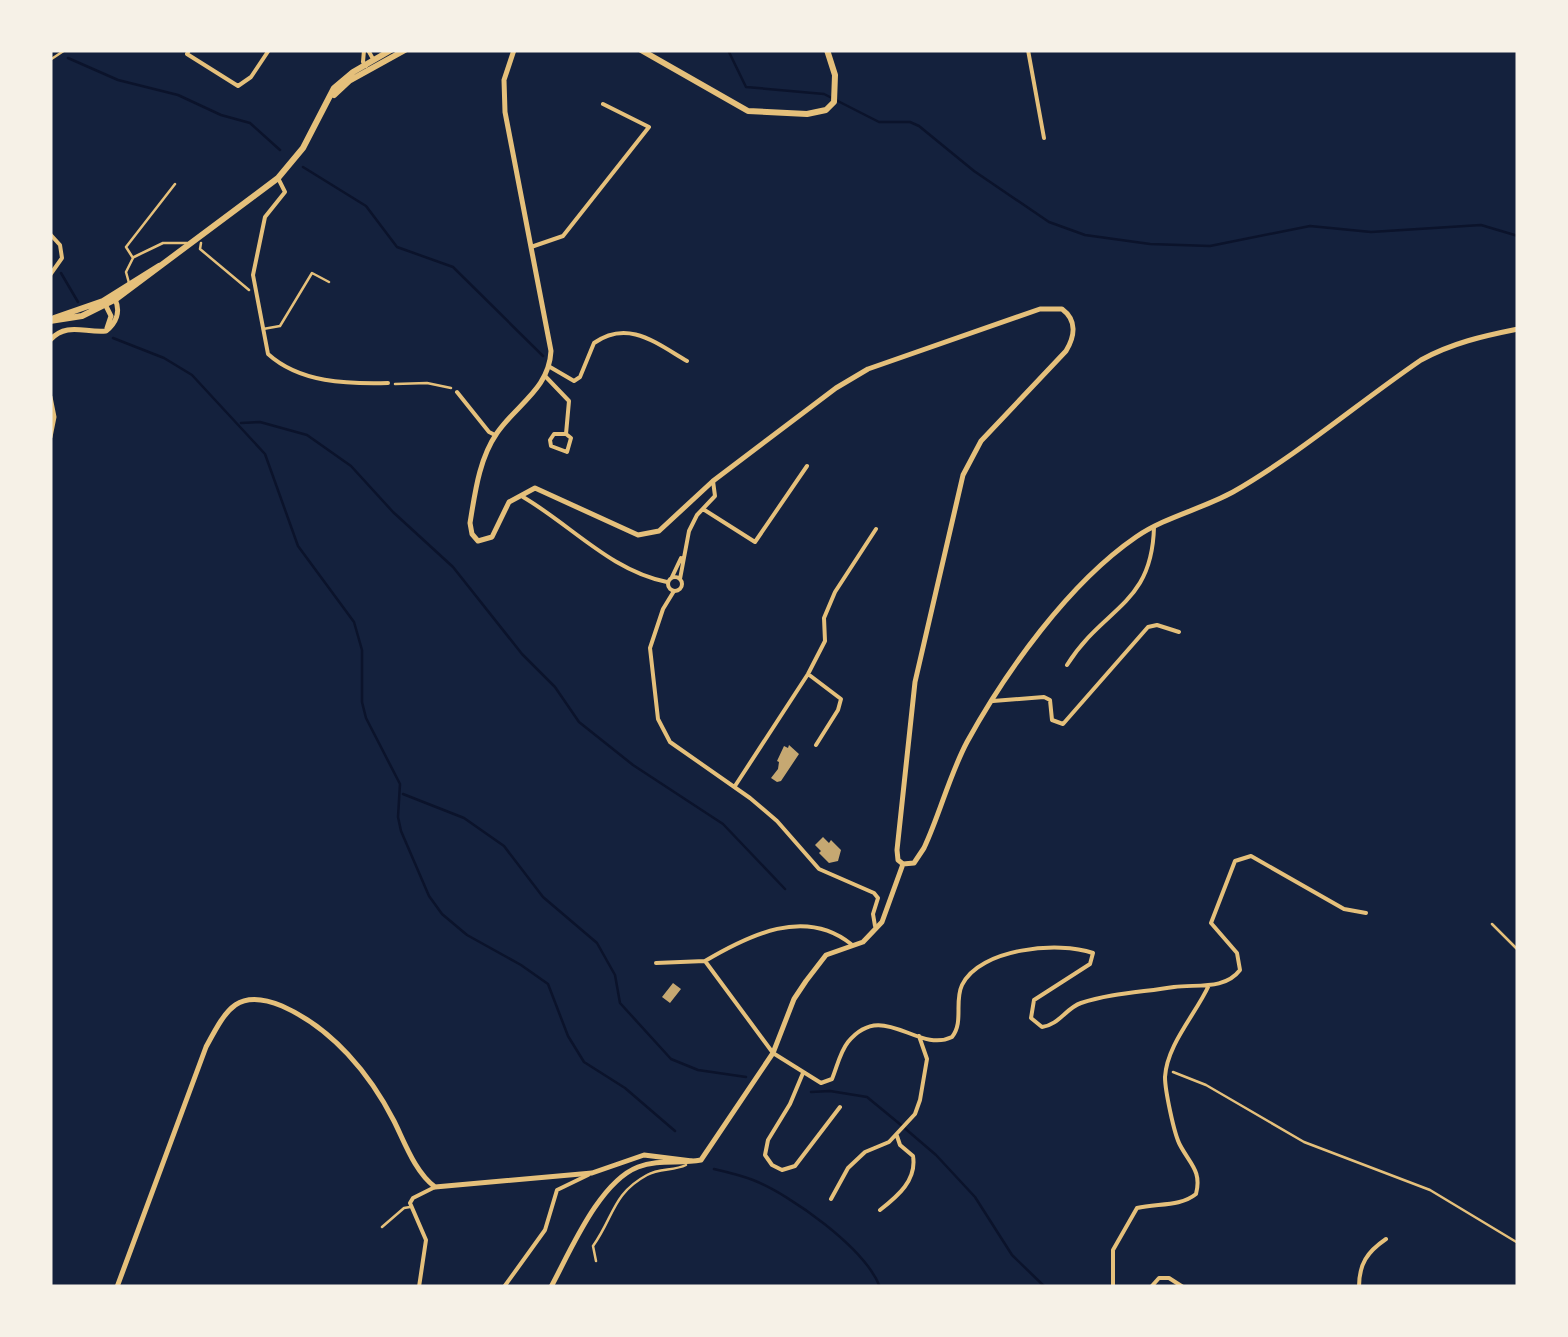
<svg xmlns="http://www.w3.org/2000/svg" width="1568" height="1337" font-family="'PT Sans',sans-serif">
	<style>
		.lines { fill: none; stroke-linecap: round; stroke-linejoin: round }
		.stream { stroke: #0b132b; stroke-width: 2.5 }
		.building { fill: #c6a872 }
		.path { stroke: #e5c07b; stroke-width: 2.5 }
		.service { stroke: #e5c07b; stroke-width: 2.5 }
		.minor { stroke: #e5c07b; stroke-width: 4 }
		.tertiary { stroke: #e5c07b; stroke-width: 5 }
		.secondary { stroke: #e5c07b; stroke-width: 6 }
	</style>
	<rect width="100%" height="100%" fill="#14213d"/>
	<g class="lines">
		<path class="stream" d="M 728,50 L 746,87 L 824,94 L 879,122 L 910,122 L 919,126 L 974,171 L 1049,222 L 1085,235 L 1150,244 L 1210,246 L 1310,226 L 1371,232 L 1481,225 L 1518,236
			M 68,58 L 118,80 L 178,95 L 221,115 L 250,123 L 280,150
			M 303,167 L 366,206 L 397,247 L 453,267 L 543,356
			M 61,273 L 78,302
			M 113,338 L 164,358 L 192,375 L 265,454 L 298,546 L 354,622 L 362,650 L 362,702 L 366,718 L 400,784 L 398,817 L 401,831 L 429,896 L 442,914 L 467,935 L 521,965 L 548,984 L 568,1036 L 584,1062 L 625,1088 L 675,1131
			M 241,423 L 260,422 L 307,435 L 351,466 L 393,512 L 453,567 L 522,654 L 555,687 L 579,722 L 633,765 L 723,824 L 785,889
			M 403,794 L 464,818 L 504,846 L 543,897 L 597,943 L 615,975 L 620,1003 L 671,1059 L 698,1070 L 746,1077
			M 811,1092 L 830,1091 L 867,1097 L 901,1125 L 936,1155 L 975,1197 L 1012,1255 L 1045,1287
			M 714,1169 C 727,1172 740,1175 753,1180 C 791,1195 865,1248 880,1287"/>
	</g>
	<path class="building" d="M 789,745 L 799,754 L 781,781 L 777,782 L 771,778 L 778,769 L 779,762 L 777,761 L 784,746 L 788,748 Z
		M 823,837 L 829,843 L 831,840 L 841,850 L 838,861 L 829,863 L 819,853 L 821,851 L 815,845 Z
		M 673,983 L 681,989 L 670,1003 L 662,997 Z"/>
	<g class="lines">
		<path class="path" d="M 201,243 L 200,249 L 249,290
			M 395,384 L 427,383 L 451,388
			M 1492,924 L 1518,950
			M 1173,1072 L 1206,1085 L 1304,1142 L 1430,1190 L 1518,1243"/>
		<path class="service" d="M 50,60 L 65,50
			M 134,257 L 163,243 L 187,243
			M 129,283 L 126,272 L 133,258 L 126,247 L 175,184
			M 263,329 L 280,326 L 312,273 L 329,282
			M 382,1227 L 404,1208 L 410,1207
			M 596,1261 L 593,1246 C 614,1217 612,1194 647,1175 C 659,1168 674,1171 686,1165"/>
		<path class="minor" d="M 189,50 L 187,54 L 238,86 L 251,77 L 269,50
			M 364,50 L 363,62 L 366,66
			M 368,50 L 373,59
			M 1028,50 L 1044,138
			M 278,178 L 285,192 L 265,217 L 253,275 L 268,354 C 300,383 347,384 388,383
			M 50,234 L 60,245 L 62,258 L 50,275
			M 531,247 L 563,236 L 649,127 L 603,104
			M 550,367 L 574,381 L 580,377 L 594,343 C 628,319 656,343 687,361
			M 546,377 L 569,401 L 566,434 L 571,438 L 567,452 L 551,446 L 550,440 L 554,434 L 566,434
			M 457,392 L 489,432 L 495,435
			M 523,497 C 571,525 611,571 667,582
			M 703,509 L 755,542 L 807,466
			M668 584a7 7 0 1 1 14 0a7 7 0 1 1-14 0Z
			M 672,577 L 681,558
			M 680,579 L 689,531 L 697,515 L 715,496 L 713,481
			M 674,591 L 663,609 L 650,648 L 658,719 L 670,742 L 750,798 L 777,821 L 819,869 L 874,893 L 878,898 L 873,914 L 875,926
			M 1067,665 C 1104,606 1152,606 1154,527
			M 808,674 L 841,699 L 838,710 L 816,745
			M 993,701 L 1044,697 L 1050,700 L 1052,720 L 1063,724 L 1148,627 L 1157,625 L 1179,632
			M 735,786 L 808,674 L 825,641 L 824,618 L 835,592 L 876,529
			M 851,944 C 805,907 749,935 705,961 L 773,1053 L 821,1083 L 832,1079 C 837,1067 840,1052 848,1042 C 883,999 917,1054 952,1037 C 964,1022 954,1002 962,985 C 980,948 1059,941 1093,953 L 1090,964 L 1034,1000 L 1031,1018 L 1042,1027 C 1059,1025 1066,1008 1081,1003 C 1110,993 1145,992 1174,987 C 1197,984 1225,990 1240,970 L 1237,953 L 1211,923 L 1235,861 L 1251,856 L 1344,909 L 1366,913
			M 656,963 L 705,961
			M 803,1073 L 790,1104 L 768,1140 L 765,1155 L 772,1165 L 782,1170 L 795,1166 L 840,1107
			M 831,1199 L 848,1168 L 865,1152 L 889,1142 L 915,1114 L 920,1100 L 927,1059 L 919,1036
			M 880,1210 C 898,1196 917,1180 913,1156 L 900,1145 L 897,1136
			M 419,1287 L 426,1240 L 410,1203 L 413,1198 L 435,1187
			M 504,1287 L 545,1230 L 557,1190 L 588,1175
			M 1113,1287 L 1113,1250 L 1137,1208 C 1157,1203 1180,1207 1196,1194 C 1202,1171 1190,1164 1180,1145 C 1174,1134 1165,1090 1165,1077 C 1167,1044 1196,1014 1209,985
			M 1151,1287 L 1159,1278 L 1169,1278 L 1183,1287
			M 1359,1287 C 1359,1264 1367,1252 1386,1239"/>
		<path class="tertiary" d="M 514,50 L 504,80 L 505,112 L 551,351 C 549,389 517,404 497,433 C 479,459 475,493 470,523 L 472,534 L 478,541 L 492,537 L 509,502 L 535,488 L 638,535 L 659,531 L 713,481 L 836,388 L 868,369 L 1040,309 L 1062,309 C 1077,320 1075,336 1066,351 L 981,441 L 963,475 L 915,682 L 897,850 L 898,860 L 903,864
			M 104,302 L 111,316 L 107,328
			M 50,340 C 67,322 84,333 106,331 C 116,323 121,312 115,299
			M 50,397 L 54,417 L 50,437
			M 903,864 L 914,863 L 924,848 C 940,814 949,776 967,742 C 1006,671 1069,583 1136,537 C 1165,517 1202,509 1233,492 C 1299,454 1358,403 1421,360 C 1452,343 1483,336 1518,329
			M 117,1287 L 206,1047 C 226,1010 237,987 282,1006 C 332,1028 370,1074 394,1121 C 405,1143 415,1172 435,1187 L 592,1173 L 644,1155 L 692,1161
			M 551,1287 C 570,1252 599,1182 638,1167 C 658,1159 680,1164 701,1160 L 773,1053 L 794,999 L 806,981 L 826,955 L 863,942 L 882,922 L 903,864"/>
		<path class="secondary" d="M 641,50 L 748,111 L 807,114 L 826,110 L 834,102 L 835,75 L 827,50
			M 334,95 L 349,81 L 405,50
			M 54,318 L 103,301 L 159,266
			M 50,321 L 82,316 L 116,299 L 278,178 L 303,148 L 334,88 L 353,72 L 391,50"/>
	</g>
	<rect width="1568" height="1337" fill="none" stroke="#f6f1e7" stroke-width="105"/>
</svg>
